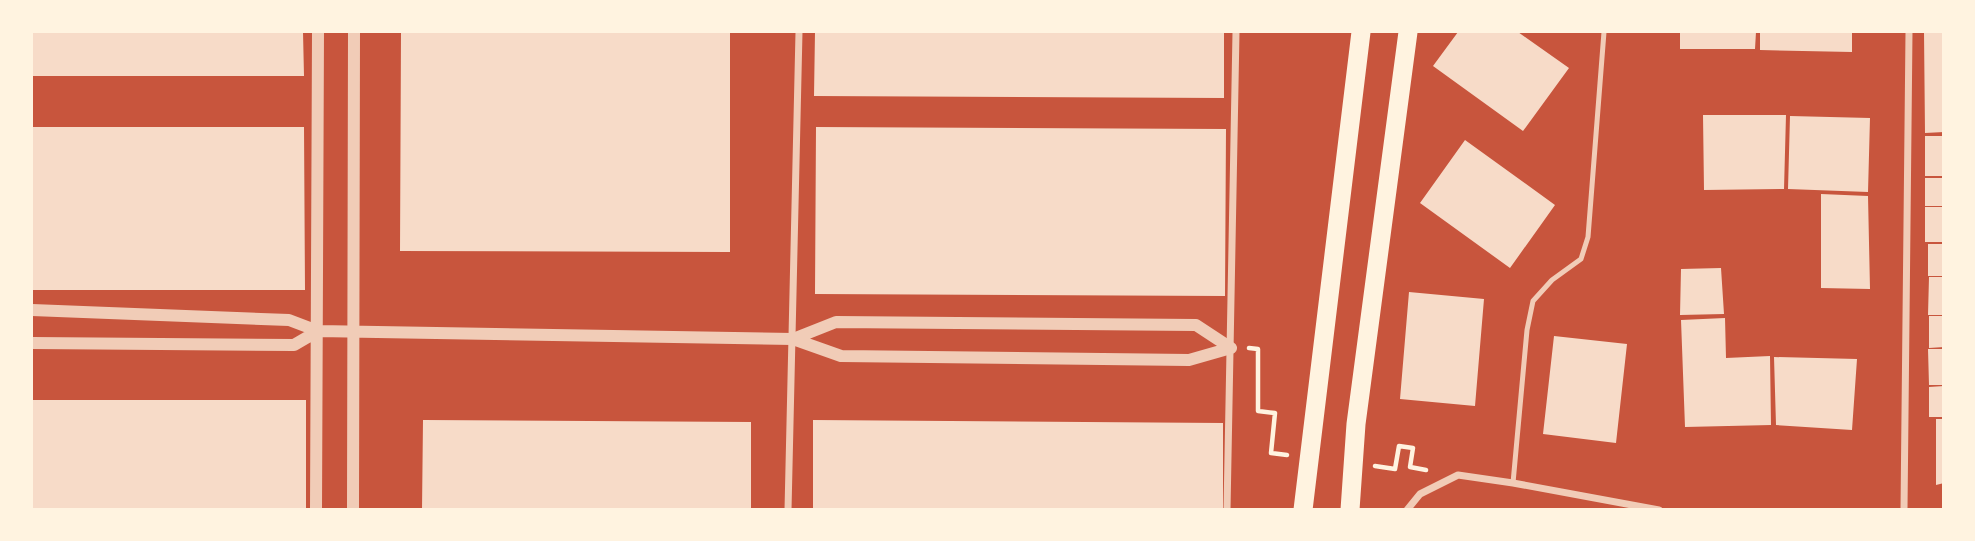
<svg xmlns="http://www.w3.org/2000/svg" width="1975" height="541" font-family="'Libre Baskerville',serif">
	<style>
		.building { fill: #f7dbc8 }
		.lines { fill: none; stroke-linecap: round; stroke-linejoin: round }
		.path { stroke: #fff3e0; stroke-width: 4.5 }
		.service { stroke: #f1ccb7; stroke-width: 5 }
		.minor { stroke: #f1ccb7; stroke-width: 7 }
		.tertiary { stroke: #f1ccb7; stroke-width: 12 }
		.trunk { stroke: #fff3e0; stroke-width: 19 }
	</style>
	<rect width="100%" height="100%" fill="#c8553d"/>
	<path class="building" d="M 32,32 L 303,32 L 304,76 L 32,76 Z
		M 401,32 L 730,32 L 730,252 L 400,251 Z
		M 815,32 L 1224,32 L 1224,98 L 814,96 Z
		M 1458,32 L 1518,32 L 1569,68 L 1523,131 L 1433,66 Z
		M 1680,32 L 1756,32 L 1755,49 L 1680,49 Z
		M 1760,32 L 1852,32 L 1852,52 L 1760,50 Z
		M 1924,32 L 1944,32 L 1944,132 L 1925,133 Z
		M 1703,115 L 1786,115 L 1784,189 L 1704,190 Z
		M 1790,116 L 1870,118 L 1868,192 L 1788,189 Z
		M 32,127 L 304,127 L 305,290 L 32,290 Z
		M 816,127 L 1226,129 L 1225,296 L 815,294 Z
		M 1925,136 L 1944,136 L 1944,176 L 1925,176 Z
		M 1465,140 L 1555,205 L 1510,268 L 1420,203 Z
		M 1925,178 L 1944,178 L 1944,206 L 1925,206 Z
		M 1821,194 L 1868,196 L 1870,289 L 1821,288 Z
		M 1925,207 L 1944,207 L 1944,242 L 1925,242 Z
		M 1928,244 L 1944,244 L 1944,276 L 1928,276 Z
		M 1721,268 L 1724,314 L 1680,315 L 1681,269 Z
		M 1929,277 L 1944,277 L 1944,315 L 1928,315 Z
		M 1409,292 L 1484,299 L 1475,406 L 1400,399 Z
		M 1929,316 L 1944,316 L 1944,347 L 1929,348 Z
		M 1725,318 L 1726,358 L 1770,356 L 1771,425 L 1685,427 L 1681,320 Z
		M 1554,336 L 1627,344 L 1616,443 L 1543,434 Z
		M 1928,349 L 1944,349 L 1944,385 L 1929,385 Z
		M 1774,357 L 1857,359 L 1852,430 L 1776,425 Z
		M 1944,386 L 1944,417 L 1929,417 L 1929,387 Z
		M 32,400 L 306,400 L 306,510 L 32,510 Z
		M 1936,419 L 1944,419 L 1944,483 L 1936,485 Z
		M 423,420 L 751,422 L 751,510 L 422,510 Z
		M 813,420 L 1223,423 L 1223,510 L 813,510 Z"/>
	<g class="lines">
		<path class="path" d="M 1249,348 L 1258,349 L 1258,411 L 1275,413 L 1271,453 L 1287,455
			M 1375,466 L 1395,469 L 1399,446 L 1413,448 L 1410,467 L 1426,470"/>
		<path class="service" d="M 1513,483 L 1527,330 L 1533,301 L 1552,280 L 1581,259 L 1588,237 L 1604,32"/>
		<path class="minor" d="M 788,510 L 799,32
			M 1227,510 L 1236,32
			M 1407,510 L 1420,494 L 1458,475 L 1513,483 L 1659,510
			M 1904,510 L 1909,32"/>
		<path class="tertiary" d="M 32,310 L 289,320 L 318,331 L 793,339 L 841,356 L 1189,360 L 1231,348
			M 793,339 L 836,322 L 1196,325 L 1231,348
			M 32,343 L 294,345 L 318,331
			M 316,510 L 318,32
			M 353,510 L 354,32"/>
		<path class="trunk" d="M 1303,510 L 1361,32
			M 1350,510 L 1356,424 L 1408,32"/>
	</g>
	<rect width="1975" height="541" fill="none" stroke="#fff3e0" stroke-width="66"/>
</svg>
